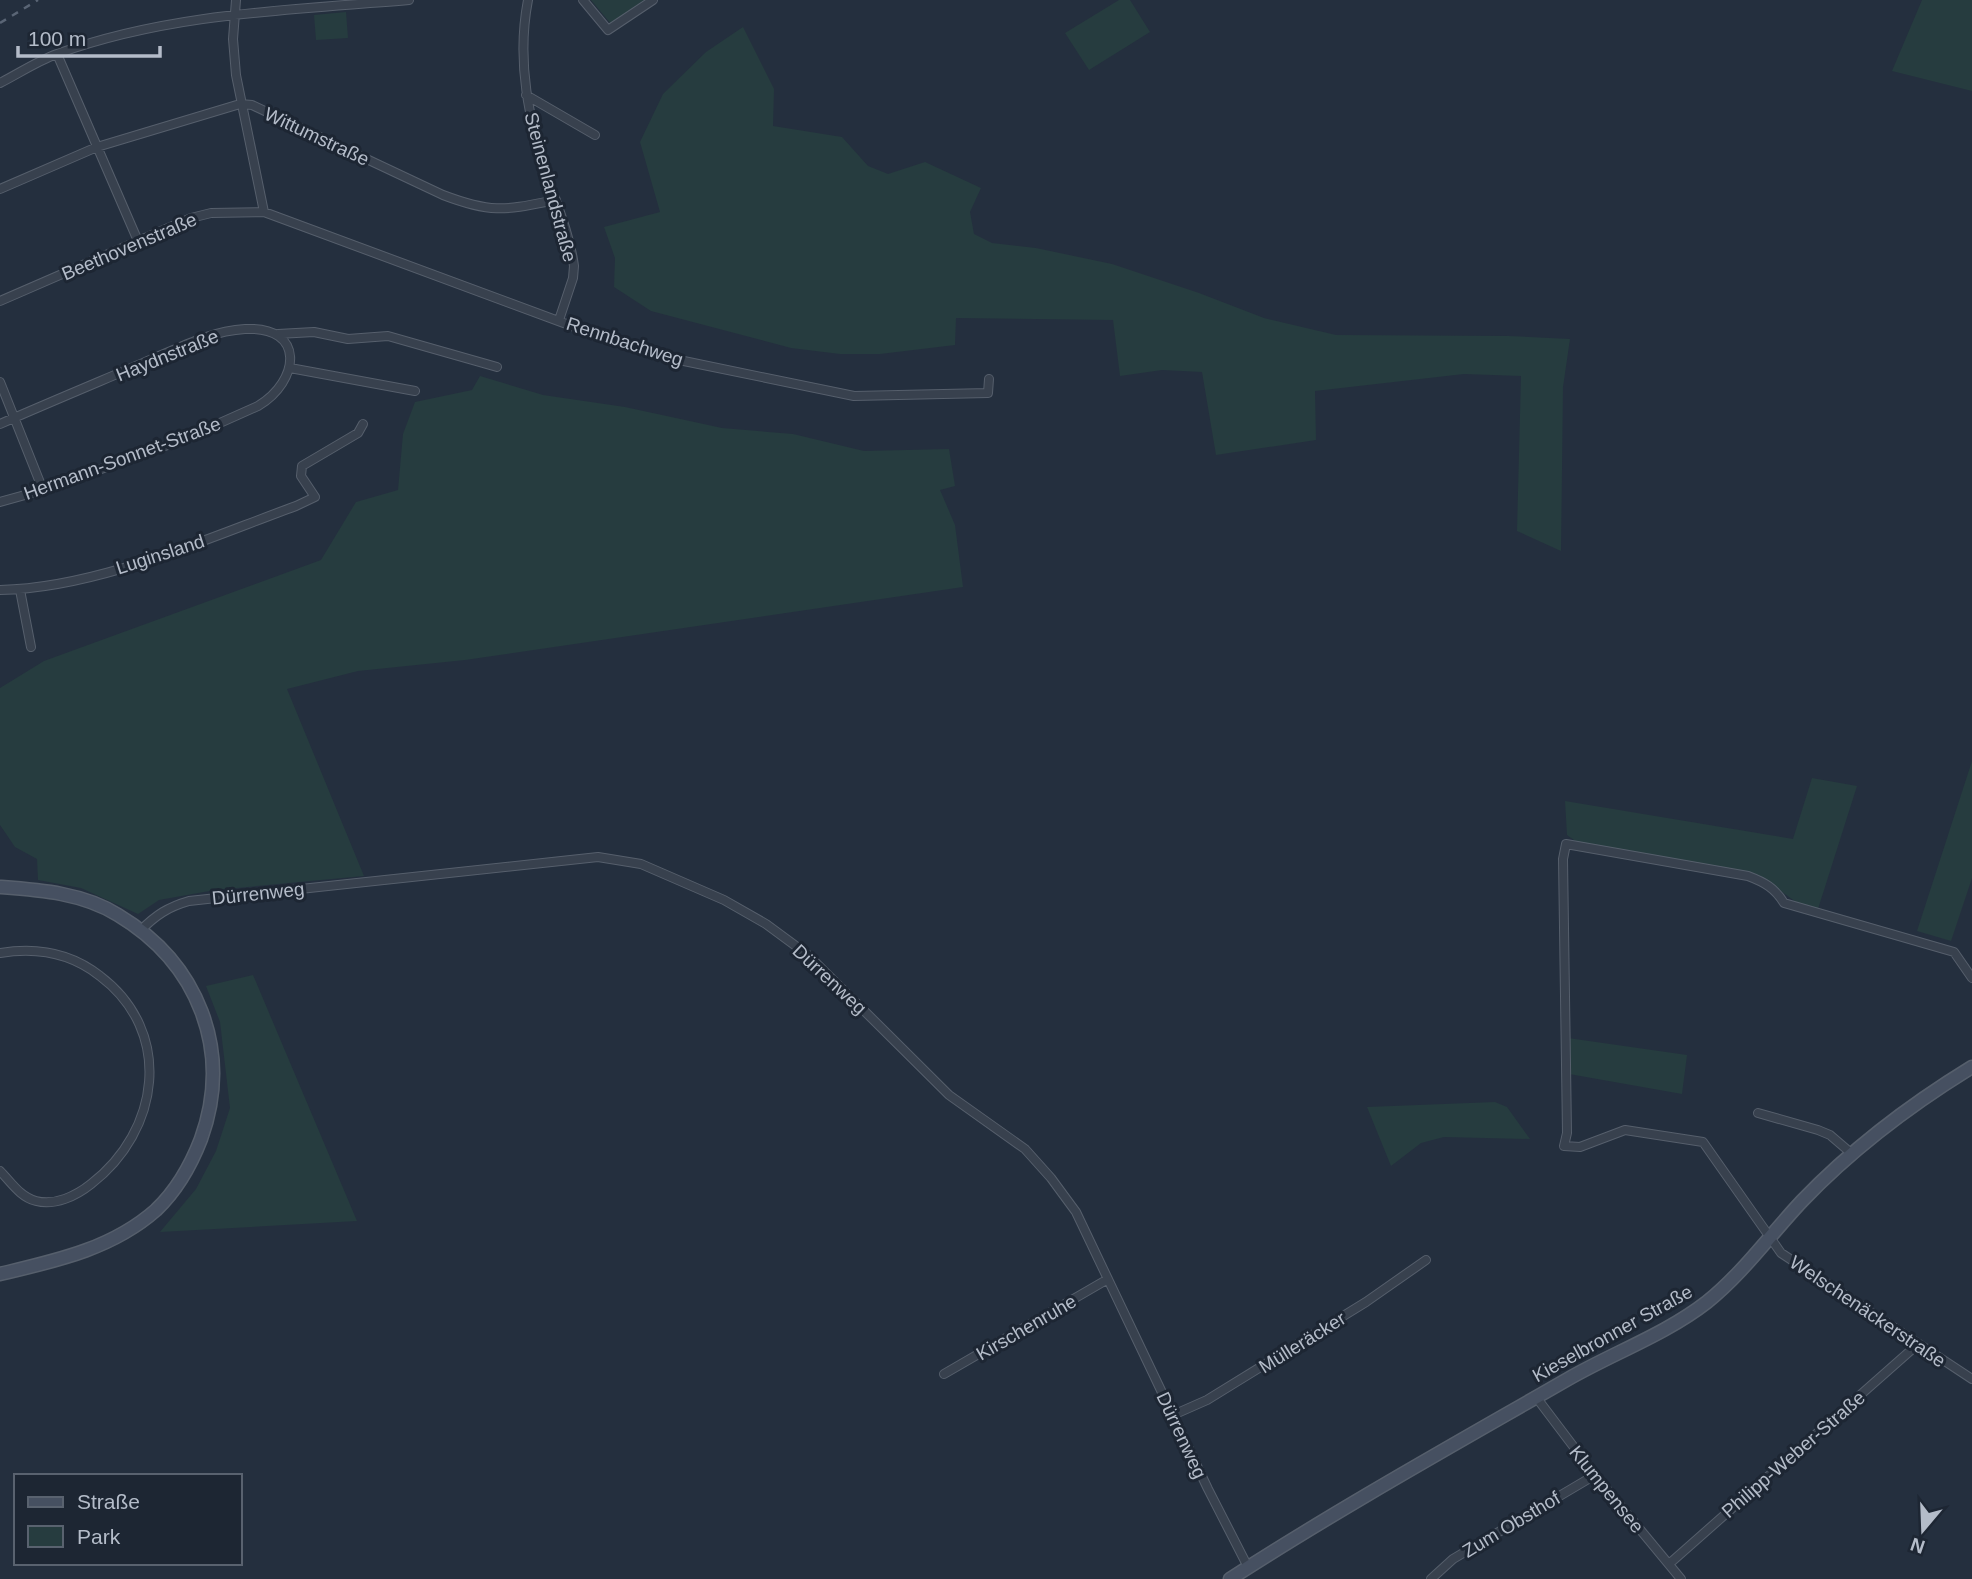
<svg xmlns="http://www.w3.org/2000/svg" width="1972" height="1579" font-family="Helvetica,sans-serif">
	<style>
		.green { fill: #263c3f }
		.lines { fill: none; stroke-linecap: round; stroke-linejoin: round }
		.street-casing { stroke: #565f6c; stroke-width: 10 }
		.secondary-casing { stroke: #565f6c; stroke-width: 15 }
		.street { stroke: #38414e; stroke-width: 8 }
		.secondary { stroke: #465061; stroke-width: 12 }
		.rail { stroke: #5a6575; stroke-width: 2.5; stroke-dasharray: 7 7; stroke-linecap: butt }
		.labels { text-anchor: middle; stroke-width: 6; stroke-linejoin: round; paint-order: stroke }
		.street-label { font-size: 19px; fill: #b4bcc9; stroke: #1d2633 }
	</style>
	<rect width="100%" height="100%" fill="#242f3e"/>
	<path class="green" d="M 591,0 L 644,0 L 611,24 Z
		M 1119,0 L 1130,0 L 1150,32 L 1089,70 L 1065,33 Z
		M 1922,0 L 1972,0 L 1972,91 L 1892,71 Z
		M 346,12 L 348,38 L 316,40 L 314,15 Z
		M 743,27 L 774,89 L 773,126 L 842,137 L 868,166 L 888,174 L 925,162 L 981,188 L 970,212 L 974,234 L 992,243 L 1036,248 L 1112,264 L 1199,293 L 1264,318 L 1336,335 L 1508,336 L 1570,339 L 1563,387 L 1561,551 L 1517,531 L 1521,376 L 1464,374 L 1315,391 L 1316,440 L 1216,455 L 1202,372 L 1162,370 L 1120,376 L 1113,320 L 956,318 L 955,345 L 880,354 L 840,354 L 791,348 L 651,311 L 614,287 L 615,258 L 604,227 L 660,212 L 640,142 L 663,94 L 706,52 Z
		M 480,376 L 543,395 L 625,407 L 722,428 L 793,434 L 864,451 L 949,449 L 955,486 L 940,490 L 955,525 L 963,587 L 465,660 L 358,671 L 287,689 L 364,876 L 215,890 L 159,900 L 138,914 L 81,888 L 38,880 L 37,859 L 15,847 L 0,825 L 0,688 L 44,661 L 321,560 L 356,502 L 398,490 L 403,434 L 415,402 L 472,390 Z
		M 1972,761 L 1972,878 L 1951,941 L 1917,931 Z
		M 1812,778 L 1857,786 L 1818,909 L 1796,902 L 1771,884 L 1581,845 L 1567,835 L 1565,801 L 1793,839 Z
		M 253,975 L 357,1221 L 160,1232 L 196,1189 L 216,1151 L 230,1108 L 220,1022 L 206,986 Z
		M 1568,1038 L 1687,1055 L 1682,1094 L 1569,1074 Z
		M 1495,1102 L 1507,1107 L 1530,1139 L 1444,1137 L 1421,1143 L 1391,1166 L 1367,1107 Z"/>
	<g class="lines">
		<g class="street-casing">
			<path id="street" d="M 236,0 L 233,39 L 236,75 L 264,212
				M 528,0 C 516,62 529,120 548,179 C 558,207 570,236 574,266 L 573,278 L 559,320
				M 583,0 L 608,30 L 653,0
				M 57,54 L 138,241
				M 0,83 C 18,74 37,61 57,54 C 169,13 292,10 409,0
				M 526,95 L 595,135
				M 0,189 L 97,147 L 240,104 L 252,105 L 443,195 C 493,214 505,210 556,200
				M 0,301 L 191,218 L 211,213 L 264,212 L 588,332 L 679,360 L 854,396 L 988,393 L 989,379
				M 278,334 L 314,332 L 348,339 L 388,336 L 497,367
				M 290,368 L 415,391
				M 0,382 L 43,490
				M 0,424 C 48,403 96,383 143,363 C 175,350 209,331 245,329 C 306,326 300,381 258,406 L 184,439 L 43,490 L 0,502
				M 0,590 C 98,588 205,539 296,506 L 315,497 L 301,476 L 302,466 L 358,433 L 363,424
				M 20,590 L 31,647
				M 141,930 C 156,915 168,907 189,901 L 598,857 L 641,864 L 724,900 L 766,924 L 808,955 L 949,1095 L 1025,1149 L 1051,1178 L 1076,1212 L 1208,1489 L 1248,1567
				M 0,953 C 36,947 71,953 100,976 C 174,1032 160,1131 91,1184 C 76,1196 55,1206 36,1201 C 20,1197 11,1182 0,1171
				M 1972,978 L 1954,952 L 1784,903 C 1775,888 1764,882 1748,876 L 1566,844 L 1563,859 L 1567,1133 L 1564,1146 L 1580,1147 L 1625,1130 L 1703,1142 L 1781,1253 L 1972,1379
				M 1758,1113 L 1818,1130 L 1830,1135 L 1851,1153
				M 944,1374 L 1108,1279
				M 1536,1397 L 1595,1475 L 1681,1579
				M 1173,1415 L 1207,1400 L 1366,1302 L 1426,1260
				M 1669,1564 L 1918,1344
				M 1431,1579 L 1453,1559 L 1595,1475"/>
		</g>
		<g class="secondary-casing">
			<path id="secondary" d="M 0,887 C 40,890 83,893 118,915 C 198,963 233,1050 201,1139 C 191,1165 177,1190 156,1210 C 112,1249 55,1261 0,1274
				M 1230,1579 C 1340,1508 1455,1444 1568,1379 C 1613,1353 1666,1334 1707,1302 C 1743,1273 1770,1235 1802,1201 C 1852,1149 1910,1105 1972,1067"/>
		</g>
		<use href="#street" class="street"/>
		<use href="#secondary" class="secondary"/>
		<path class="rail" d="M 0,23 L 38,0"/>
	</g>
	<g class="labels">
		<g class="street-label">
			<text transform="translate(317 136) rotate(25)" y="7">Wittumstraße</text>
			<text transform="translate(551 187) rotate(75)" y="7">Steinenlandstraße</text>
			<text transform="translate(129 246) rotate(-23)" y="7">Beethovenstraße</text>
			<text transform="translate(625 341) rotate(18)" y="7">Rennbachweg</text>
			<text transform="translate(167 355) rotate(-22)" y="7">Haydnstraße</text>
			<text transform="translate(122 458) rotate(-20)" y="7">Hermann-Sonnet-Straße</text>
			<text transform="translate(160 554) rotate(-18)" y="7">Luginsland</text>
			<text transform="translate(258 893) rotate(-6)" y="7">Dürrenweg</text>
			<text transform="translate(830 979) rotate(43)" y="7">Dürrenweg</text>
			<text transform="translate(1868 1311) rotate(34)" y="7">Welschenäckerstraße</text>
			<text transform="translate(1026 1327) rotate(-30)" y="7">Kirschenruhe</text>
			<text transform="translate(1612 1333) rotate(-29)" y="7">Kieselbronner Straße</text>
			<text transform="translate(1302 1342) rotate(-32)" y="7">Mülleräcker</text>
			<text transform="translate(1182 1435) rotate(65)" y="7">Dürrenweg</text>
			<text transform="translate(1793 1454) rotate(-41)" y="7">Philipp-Weber-Straße</text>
			<text transform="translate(1607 1489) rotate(51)" y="7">Klumpensee</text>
			<text transform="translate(1511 1524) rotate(-31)" y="7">Zum Obsthof</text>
		</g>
	</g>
	<rect x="14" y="1474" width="228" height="91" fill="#1d2633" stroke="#59626f" stroke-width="2"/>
	<rect x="28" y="1497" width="35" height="10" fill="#465061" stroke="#59626f" stroke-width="2"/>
	<text x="77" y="1509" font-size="21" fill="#b4bcc9">Straße</text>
	<rect x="28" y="1526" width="35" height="21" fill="#263c3f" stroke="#59626f" stroke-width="2"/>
	<text x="77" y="1544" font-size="21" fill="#b4bcc9">Park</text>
	<g transform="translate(1923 1530) rotate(199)" stroke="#1d2633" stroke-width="5" paint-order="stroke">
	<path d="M0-5L12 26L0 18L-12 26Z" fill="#b4bcc9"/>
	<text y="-10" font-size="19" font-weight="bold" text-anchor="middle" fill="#b4bcc9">N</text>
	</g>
	<path d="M18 46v10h142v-10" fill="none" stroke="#b4bcc9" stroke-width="3.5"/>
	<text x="28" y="46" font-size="21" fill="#b4bcc9" stroke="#1d2633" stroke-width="5" paint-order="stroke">100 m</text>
</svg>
